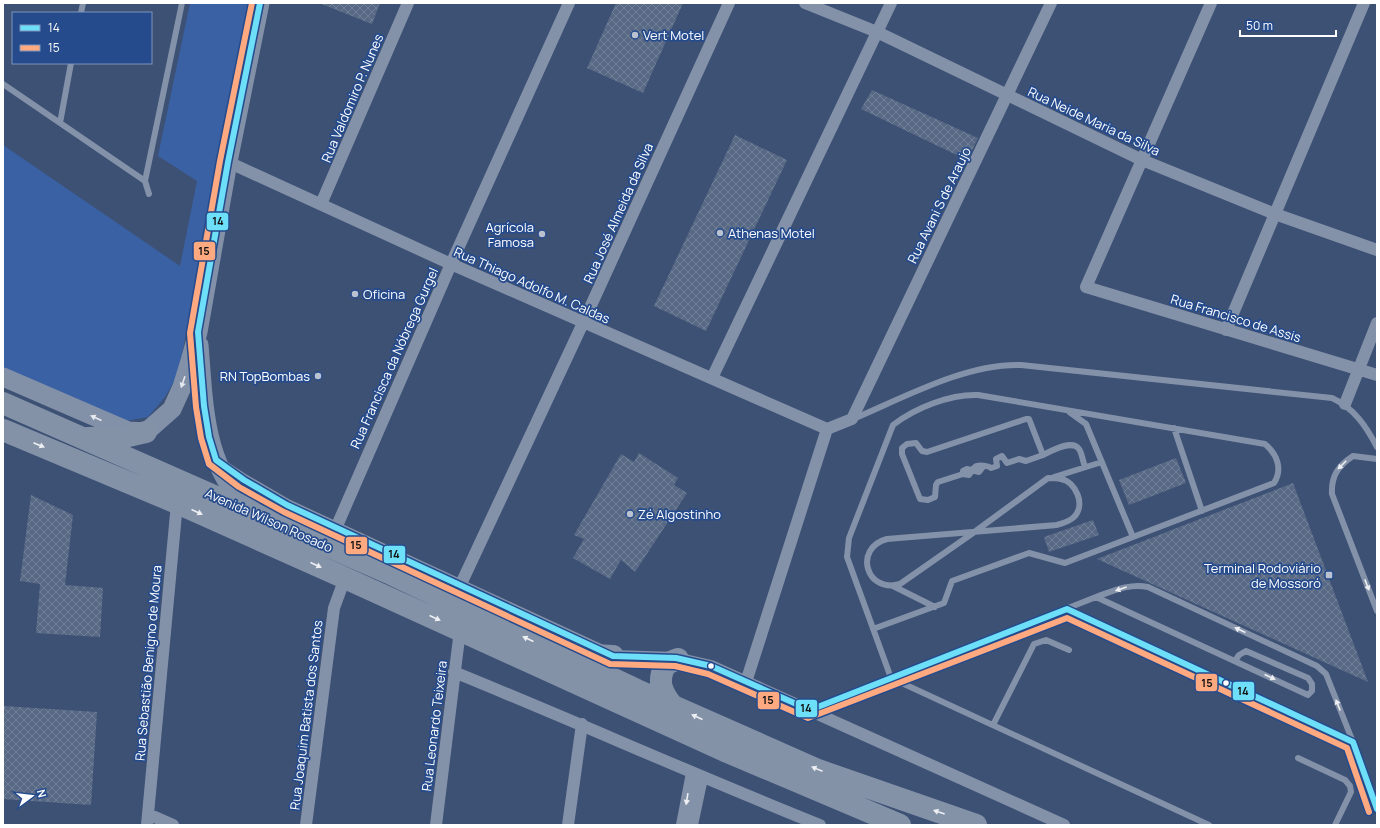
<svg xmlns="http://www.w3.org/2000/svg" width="1380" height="828" font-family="Manrope,sans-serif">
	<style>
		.grass { fill: #3a61a3 }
		.building { fill: url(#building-cross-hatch) }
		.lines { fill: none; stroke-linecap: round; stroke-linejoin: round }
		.lane { stroke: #8492a9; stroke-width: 6 }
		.street { stroke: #8492a9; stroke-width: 12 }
		.primary { stroke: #8391a8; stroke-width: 19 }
		.highway { stroke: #8492a8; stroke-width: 22 }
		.bus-1-casing { stroke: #254b8d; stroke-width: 9 }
		.bus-2-casing { stroke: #254b8d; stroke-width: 9 }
		.bus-1 { stroke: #6ddff8; stroke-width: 6 }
		.bus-2 { stroke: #ffa980; stroke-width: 6 }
		.oneway { fill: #e6e9ee }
		.oneway2 { fill: #edeff2 }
		.poi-dot { fill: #bbc2cf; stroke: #254b8d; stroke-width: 1.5 }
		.bus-dot { fill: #fff; stroke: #254b8d; stroke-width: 1.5 }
		.labels { text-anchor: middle; stroke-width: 3.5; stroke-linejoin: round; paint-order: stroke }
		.poi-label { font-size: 13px; fill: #fff; stroke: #254b8d; text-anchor: start }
		.street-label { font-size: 13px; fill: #fff; stroke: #254b8d }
		.line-badge { stroke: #254b8d; stroke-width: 1.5 }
		.pale-badge-label { font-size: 11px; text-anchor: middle; font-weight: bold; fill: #111 }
	</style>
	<defs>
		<pattern id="building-cross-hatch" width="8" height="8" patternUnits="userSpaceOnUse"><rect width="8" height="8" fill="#586985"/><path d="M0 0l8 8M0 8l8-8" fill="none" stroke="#718097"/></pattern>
	</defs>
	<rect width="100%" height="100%" fill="#3d5175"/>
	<path class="grass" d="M 190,3 L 250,3 L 178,375 L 165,397 L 148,417 L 126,421 L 3,368 L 3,145 L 180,266 L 197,181 L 158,156 Z"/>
	<path class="building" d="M 319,3 L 380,3 L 372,24 Z
		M 616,3 L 683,3 L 643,93 L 587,68 Z
		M 872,90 L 978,138 L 967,160 L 861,109 Z
		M 735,135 L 787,160 L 706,331 L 654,306 Z
		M 639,453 L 678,478 L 674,485 L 687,493 L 635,572 L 621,560 L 610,579 L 573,558 L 584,539 L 574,535 L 621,454 L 634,462 Z
		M 1176,458 L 1186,483 L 1129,505 L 1119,480 Z
		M 1293,483 L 1368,682 L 1097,559 Z
		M 31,495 L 73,515 L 65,585 L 103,588 L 100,637 L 36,633 L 40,584 L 20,581 Z
		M 1093,520 L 1099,535 L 1049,552 L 1044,537 Z
		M 3,706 L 97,712 L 91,805 L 3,799 Z"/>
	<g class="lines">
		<path class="lane" d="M 81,13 L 83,3
			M 3,84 L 145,181
			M 60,123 L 71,63
			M 149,194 L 145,181 L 182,3
			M 1068,411 L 1086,424 L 1133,537
			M 853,419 C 903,398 966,363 1021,365 L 1332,398 C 1354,408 1366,426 1377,447
			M 1174,428 L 1202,511
			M 1043,455 C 1051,451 1072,439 1079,449 C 1082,453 1083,462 1085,467
			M 1377,459 L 1353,456 C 1338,466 1331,476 1332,494 L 1377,611
			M 963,474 L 938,482 L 936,485 L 935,497 L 928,500 L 920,499 L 902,454 L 902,448 L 907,444 L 916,443 L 922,451 L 927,452 L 1026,419 L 1029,419 L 1043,455 L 1026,461 L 1019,459 L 1007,463 L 1002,456 L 996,459 L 997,466 L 991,468 C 989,466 978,464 975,467 C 972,469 971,473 969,475 L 963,474 L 963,471 L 967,469 L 979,472 L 983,467
			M 1054,477 L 1102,462
			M 973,533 L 900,584 C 866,594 853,548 887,539 L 1057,525 C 1063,523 1069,522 1074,517 C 1086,505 1076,482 1061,479 C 1057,478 1052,478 1048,478 L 973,533
			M 893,586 L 935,607
			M 1096,597 L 1308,695 L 1312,691 L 1312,684 L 1308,678 L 1246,651 L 1239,655 L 1235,661
			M 1067,609 L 1353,742
			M 873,629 L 944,603 L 952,581 L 1029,553 L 1065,563 L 1274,483 C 1283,469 1277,454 1265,444 L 978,395 C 950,394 915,408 893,425 L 849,538 L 847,557 L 891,678 L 1209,825
			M 810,710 L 1096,597 C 1113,591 1130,583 1148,587 L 1317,666 L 1326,674 L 1353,742 L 1377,809
			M 993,725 L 1034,644 L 1046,640 L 1069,650
			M 1298,758 L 1345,780 L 1350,786 L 1351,792 L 1335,825"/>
		<path class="street" d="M 805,3 L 877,32 L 1142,160 L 1275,214 L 1377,250
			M 1211,3 L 1086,287 L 1377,375
			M 228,162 L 451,264 L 827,429
			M 321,204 L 408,3
			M 1226,330 L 1364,3
			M 712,378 L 891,3
			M 1345,404 L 1377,323
			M 827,429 L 852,419 L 1051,3
			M 221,465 L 244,480 L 287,505 L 613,656 L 676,658 L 711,666 L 1064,825
			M 336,528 L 451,264 L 569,3
			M 460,586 L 583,323 L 729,3
			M 454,672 C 577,722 697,776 820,825
			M 746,682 L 827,429
			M 148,814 L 173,825
			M 147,825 L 177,503
			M 306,825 L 334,608 L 345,578
			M 436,825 L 460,630
			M 568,825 L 582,724
			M 682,825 L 692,773
			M 692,825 L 702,778"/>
		<path class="primary" d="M 199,345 C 204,403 203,473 254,511
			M 3,377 L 128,431 L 146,432 L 172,409 L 182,387 L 190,361 L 198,332 L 228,162 L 260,3"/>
		<path class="highway" d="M 3,403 L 391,574 L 637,690 L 818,770 L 976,825
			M 3,430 L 177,503 L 345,578 L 725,751 L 900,825
			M 88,438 L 124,437 L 146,432
			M 570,654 L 613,656
			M 673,706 C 662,693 656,681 666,664 L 678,659"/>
		<g class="bus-1-casing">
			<path id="bus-1" d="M 260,3 L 228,162 L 198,332 L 204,406 L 209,437 L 216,460 L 244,480 L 287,505 L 613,656 L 676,658 L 711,666 L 810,710 L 1067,609 L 1353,742 L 1377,809"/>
		</g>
		<g class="bus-2-casing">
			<path id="bus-2" d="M 252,3 L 220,161 L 190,333 L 196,407 L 201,438 L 209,464 L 239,487 L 284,512 L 610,664 L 675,666 L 708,674 L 808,718 L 1067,618 L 1347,748 L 1369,812"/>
		</g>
		<use href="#bus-1" class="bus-1"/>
		<use href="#bus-2" class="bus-2"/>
	</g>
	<defs><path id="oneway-solid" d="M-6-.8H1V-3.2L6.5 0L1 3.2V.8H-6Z"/></defs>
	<g class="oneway">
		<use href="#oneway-solid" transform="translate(183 382) rotate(109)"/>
		<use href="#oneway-solid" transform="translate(96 418) rotate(-156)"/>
	</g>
	<g class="oneway2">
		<use href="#oneway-solid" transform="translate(39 445) rotate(23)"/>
		<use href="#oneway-solid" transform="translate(1342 465) rotate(135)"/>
		<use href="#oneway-solid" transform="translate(197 512) rotate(24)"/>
		<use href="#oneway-solid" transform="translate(316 565) rotate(24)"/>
		<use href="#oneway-solid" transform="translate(1367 585) rotate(69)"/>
		<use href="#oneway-solid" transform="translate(1121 589) rotate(161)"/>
		<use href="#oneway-solid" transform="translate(435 618) rotate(25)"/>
		<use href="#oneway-solid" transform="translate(1240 630) rotate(-155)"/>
		<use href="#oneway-solid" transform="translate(528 639) rotate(-155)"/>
		<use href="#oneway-solid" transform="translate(1270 677) rotate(25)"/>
		<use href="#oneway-solid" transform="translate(1338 705) rotate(-112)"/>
		<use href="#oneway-solid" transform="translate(697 717) rotate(-156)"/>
		<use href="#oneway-solid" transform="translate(817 769) rotate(-158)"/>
		<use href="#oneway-solid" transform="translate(687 799) rotate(99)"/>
		<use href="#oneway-solid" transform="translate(939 812) rotate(-161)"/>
	</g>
	<g class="poi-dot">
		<circle cx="635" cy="35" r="4"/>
		<circle cx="720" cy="233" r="4"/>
		<circle cx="542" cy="234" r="4"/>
		<circle cx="355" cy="294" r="4"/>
		<circle cx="318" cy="376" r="4"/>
		<circle cx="630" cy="514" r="4"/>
		<rect x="1325" y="571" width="8" height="8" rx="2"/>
	</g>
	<g class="bus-dot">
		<circle cx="711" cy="666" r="3.5"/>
		<circle cx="1226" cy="683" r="3.5"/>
	</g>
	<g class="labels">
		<g class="poi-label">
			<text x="643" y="40">Vert Motel</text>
			<text x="534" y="232" text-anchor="end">Agrícola<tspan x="534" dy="15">Famosa</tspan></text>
			<text x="728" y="238">Athenas Motel</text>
			<text x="363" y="299">Oficina</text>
			<text x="310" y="381" text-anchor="end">RN TopBombas</text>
			<text x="638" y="519">Zé Algostinho</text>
			<text x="1321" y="573" text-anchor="end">Terminal Rodoviário<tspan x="1321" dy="15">de Mossoró</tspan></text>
		</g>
		<g class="street-label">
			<text transform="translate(352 98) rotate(-67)" y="5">Rua Valdomiro P. Nunes</text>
			<text transform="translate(1094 121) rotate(25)" y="5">Rua Neide Maria da Silva</text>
			<text transform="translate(939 205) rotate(-64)" y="5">Rua Avani S de Araujo</text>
			<text transform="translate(618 213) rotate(-66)" y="5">Rua José Almeida da Silva</text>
			<text transform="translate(532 285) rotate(24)" y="5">Rua Thiago Adolfo M. Caldas</text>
			<text transform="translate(1236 318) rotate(17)" y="5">Rua Francisco de Assis</text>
			<text transform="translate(394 358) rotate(-66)" y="5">Rua Francisca da Nóbrega Gurgel</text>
			<text transform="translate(269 520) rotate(24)" y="5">Avenida Wilson Rosado</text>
			<text transform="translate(148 663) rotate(-85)" y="5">Rua Sebastião Benigno de Moura</text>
			<text transform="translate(306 715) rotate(-83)" y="5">Rua Joaquim Batista dos Santos</text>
			<text transform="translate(434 726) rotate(-83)" y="5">Rua Leonardo Teixeira</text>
		</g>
	</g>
	<g class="line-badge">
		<rect x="206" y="212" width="23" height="19" rx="4" fill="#6ddff8"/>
		<rect x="193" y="241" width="23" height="20" rx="4" fill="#ffa980"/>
		<rect x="345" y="536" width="23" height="19" rx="4" fill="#ffa980"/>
		<rect x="383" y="545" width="23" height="19" rx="4" fill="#6ddff8"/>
		<rect x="1195" y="673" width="23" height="19" rx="4" fill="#ffa980"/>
		<rect x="1232" y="681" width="23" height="20" rx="4" fill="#6ddff8"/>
		<rect x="757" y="691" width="23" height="19" rx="4" fill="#ffa980"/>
		<rect x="795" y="699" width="23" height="19" rx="4" fill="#6ddff8"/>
	</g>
	<g class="pale-badge-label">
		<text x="218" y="225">14</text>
		<text x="204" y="255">15</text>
		<text x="356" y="549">15</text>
		<text x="394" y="558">14</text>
		<text x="1207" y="687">15</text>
		<text x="1243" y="695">14</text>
		<text x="768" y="704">15</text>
		<text x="806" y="712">14</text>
	</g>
	<rect width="1380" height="828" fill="none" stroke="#ffffff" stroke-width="8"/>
	<rect x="12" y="12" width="140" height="52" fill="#254b8d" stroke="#7c93bb"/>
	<rect x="20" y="25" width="20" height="6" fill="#6ddff8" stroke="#7c93bb"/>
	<text x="48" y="32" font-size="12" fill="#ffffff">14</text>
	<rect x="20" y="45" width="20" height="6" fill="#ffa980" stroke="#7c93bb"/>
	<text x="48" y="52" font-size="12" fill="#ffffff">15</text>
	<g transform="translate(32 796) rotate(75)" stroke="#254b8d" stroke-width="3" paint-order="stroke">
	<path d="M0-3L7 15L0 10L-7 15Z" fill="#ffffff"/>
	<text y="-6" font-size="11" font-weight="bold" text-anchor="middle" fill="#ffffff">N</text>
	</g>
	<path d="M1240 30v6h96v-6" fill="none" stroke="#ffffff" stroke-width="2"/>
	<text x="1246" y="30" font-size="12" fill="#ffffff" stroke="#254b8d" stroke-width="3" paint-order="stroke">50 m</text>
</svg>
